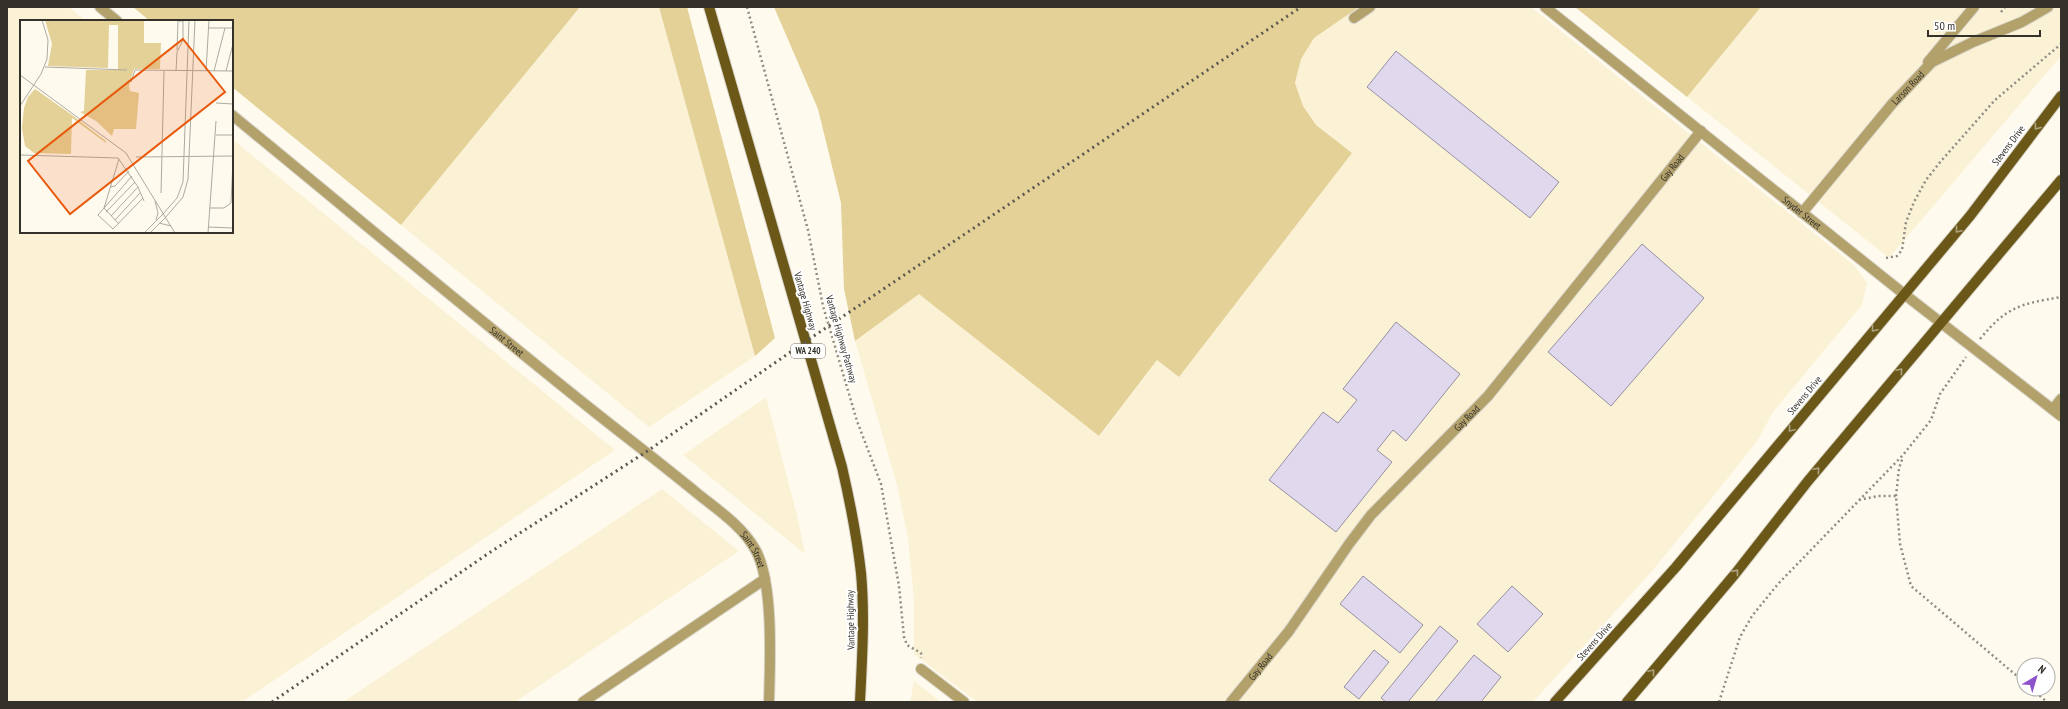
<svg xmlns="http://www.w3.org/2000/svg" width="2068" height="709" font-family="'PT Sans Narrow',sans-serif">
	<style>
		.built { fill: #fbf2d6 }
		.green { fill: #e4d197 }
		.building { fill: #e0d8ec; stroke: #968fa1 }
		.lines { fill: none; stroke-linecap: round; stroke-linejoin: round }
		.minor-casing { stroke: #dad6cb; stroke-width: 12 }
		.major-casing { stroke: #dad6cb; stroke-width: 12 }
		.path { stroke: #8f8c83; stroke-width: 2.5; stroke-dasharray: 2 3; stroke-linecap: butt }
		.minor { stroke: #b3a16c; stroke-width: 10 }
		.major { stroke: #6b5818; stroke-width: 10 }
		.rail { stroke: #5d5951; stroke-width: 3; stroke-dasharray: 2 4; stroke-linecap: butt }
		.oneway { stroke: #aea380 }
		.labels { text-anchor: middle; stroke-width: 4; stroke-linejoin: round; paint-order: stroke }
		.shield { fill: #fff; stroke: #716f6a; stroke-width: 1 }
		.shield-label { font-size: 9px; font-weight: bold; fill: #34312a }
		.street-label { font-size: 10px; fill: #34312a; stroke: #fff }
		.inset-road { fill: none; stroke: #adaaa0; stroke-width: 1 }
		.view { fill: #e8590c; fill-opacity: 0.15; stroke: #e8590c; stroke-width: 2 }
		.inset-edge { fill: none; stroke: #34312a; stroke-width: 2 }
	</style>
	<rect width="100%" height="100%" fill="#fefaee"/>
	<path class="built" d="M 7,7 L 69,7 L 86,21 L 21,21 L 21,232 L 232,232 L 232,139 L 615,450 L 242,702 L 7,702 Z
		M 580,7 L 659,7 L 755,356 L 649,427 L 401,225 Z
		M 1359,7 L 1531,7 L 1854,265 L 1867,283 L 1862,305 L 1773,412 L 1758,440 L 1711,499 L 1653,570 L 1533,702 L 977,702 L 914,654 L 914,601 L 908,539 L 897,485 L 855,341 L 919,293 L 1100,436 L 1157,360 L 1179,377 L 1352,153 L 1316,125 L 1303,106 L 1295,83 L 1301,59 L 1314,38 Z
		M 1761,7 L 2061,7 L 2061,56 L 1889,258 L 1687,97 Z
		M 766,397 L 797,515 L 805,554 L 683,455 Z
		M 662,489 L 739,551 L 515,702 L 343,702 Z
		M 914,681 L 941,702 L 910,702 Z"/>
	<path class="green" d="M 133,7 L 580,7 L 401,225 L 232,87 L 232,21 L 150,21 Z
		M 659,7 L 687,7 L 775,338 L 755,356 Z
		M 774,7 L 1359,7 L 1314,38 L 1301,59 L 1295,83 L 1303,106 L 1316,125 L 1352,153 L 1179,377 L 1157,360 L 1099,436 L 919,294 L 855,341 L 844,289 L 841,203 L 818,109 Z
		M 1575,7 L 1761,7 L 1687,97 Z"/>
	<path class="building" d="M 1396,51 L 1559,182 L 1530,218 L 1367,87 Z
		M 1642,244 L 1704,298 L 1611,406 L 1548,352 Z
		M 1396,322 L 1460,374 L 1406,441 L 1393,430 L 1377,450 L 1392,462 L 1336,532 L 1269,480 L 1323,412 L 1338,423 L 1357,400 L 1343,389 Z
		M 1363,576 L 1423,625 L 1400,653 L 1340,604 Z
		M 1512,586 L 1543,614 L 1508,652 L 1477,624 Z
		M 1440,626 L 1458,641 L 1408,702 L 1386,702 L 1381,698 Z
		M 1374,650 L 1389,662 L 1359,699 L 1344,687 Z
		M 1474,655 L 1501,677 L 1481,702 L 1435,702 Z"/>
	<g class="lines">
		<g class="minor-casing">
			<g id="minor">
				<path d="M 100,7 L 117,21"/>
				<path id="s1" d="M 1545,7 L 1904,294 L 2061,416"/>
				<path d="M 1354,18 L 1370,7"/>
				<path d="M 1928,62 L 1974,7"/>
				<path id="s2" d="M 232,115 C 353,214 473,315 596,413 C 630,440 664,466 698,494 C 718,510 742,526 755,549 C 774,582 770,662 769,702"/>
				<path id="s3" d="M 1802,213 L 1892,104 L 1932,62 L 1973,42 L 2022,22 L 2048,7"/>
				<path d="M 2053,409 L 2061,399"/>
				<path d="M 921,669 L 964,702"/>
				<path d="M 583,702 L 765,579"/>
				<path id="s4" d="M 1231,702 L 1289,631 L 1349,544 L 1371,515 L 1488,396 L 1701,131"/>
			</g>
		</g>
		<g class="major-casing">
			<path id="major" d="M 709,7 L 842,467 C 850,502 857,537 861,573 C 865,616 862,659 860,702
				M 1555,702 L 1676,567 L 1970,216 L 2061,96
				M 1627,702 L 1735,574 L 1808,481 L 2061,180"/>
		</g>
		<path class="path" d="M 747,7 L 808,230 L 823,306 L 857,421 L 881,484 L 899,586 L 904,637 L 907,645 L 921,653 L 921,658
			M 2001,12 L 2005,7
			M 1886,258 L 1897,256 L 1902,250 L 1906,222 L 1914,202 L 1926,180 L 1941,161 L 1995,100 L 2061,44
			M 1980,339 C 2007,306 2021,304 2061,297
			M 1896,496 L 1899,468 L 1903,457
			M 1859,500 L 1878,496 L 1896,496 L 1900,544 L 1911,586 L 2024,682
			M 2032,689 L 2047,702
			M 1719,702 L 1740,637 L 1752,616 L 1778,584 L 1903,455 L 1931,420 L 1940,394 L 1966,357"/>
		<use href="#minor" class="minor"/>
		<use href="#major" class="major"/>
		<path class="rail" d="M 272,702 L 489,553 L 646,452 L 805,342 L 1301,7"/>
	</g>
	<defs><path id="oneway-chevron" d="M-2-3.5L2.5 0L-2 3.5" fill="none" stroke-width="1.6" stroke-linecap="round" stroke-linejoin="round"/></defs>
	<g class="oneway">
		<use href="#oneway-chevron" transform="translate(2037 127) rotate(127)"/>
		<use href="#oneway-chevron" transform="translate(1958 230) rotate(130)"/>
		<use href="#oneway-chevron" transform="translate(1874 329) rotate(130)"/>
		<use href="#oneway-chevron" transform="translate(1900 371) rotate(-50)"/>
		<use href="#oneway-chevron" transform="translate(1791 429) rotate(130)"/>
		<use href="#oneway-chevron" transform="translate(1817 470) rotate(-50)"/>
		<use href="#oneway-chevron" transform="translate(1736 572) rotate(-51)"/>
		<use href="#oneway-chevron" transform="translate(1652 672) rotate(-50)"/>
	</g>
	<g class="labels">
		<rect class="shield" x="791" y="344" width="34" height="14" rx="3"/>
		<g class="shield-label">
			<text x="808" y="354">WA 240</text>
		</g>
		<g class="street-label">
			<text dy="4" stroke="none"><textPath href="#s3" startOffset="164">Larson Road</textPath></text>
			<text transform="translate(2008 145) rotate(-53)" y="4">Stevens Drive</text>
			<text dy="4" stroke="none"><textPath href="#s4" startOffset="694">Gay Road</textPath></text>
			<text dy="4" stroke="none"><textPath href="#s1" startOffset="329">Snyder Street</textPath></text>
			<text transform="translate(806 301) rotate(74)" y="4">Vantage Highway</text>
			<text transform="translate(842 339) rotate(74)" y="4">Vantage Highway Pathway</text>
			<text dy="4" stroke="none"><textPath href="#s2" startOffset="356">Saint Street</textPath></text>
			<text transform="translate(1804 395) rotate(-50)" y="4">Stevens Drive</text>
			<text dy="4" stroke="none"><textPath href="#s4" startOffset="370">Gay Road</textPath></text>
			<text dy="4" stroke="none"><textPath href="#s2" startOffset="680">Saint Street</textPath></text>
			<text transform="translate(850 620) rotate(-91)" y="4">Vantage Highway</text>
			<text transform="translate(1594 641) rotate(-48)" y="4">Stevens Drive</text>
			<text dy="4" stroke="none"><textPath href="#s4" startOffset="46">Gay Road</textPath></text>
		</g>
	</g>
	<g transform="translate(20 20)">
		<rect width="213" height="213" fill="#fefaee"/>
		<path d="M 25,0 L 124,0 L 124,23 L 141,23 L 140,49 L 114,49 L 109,66 L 110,71 L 119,73 L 116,109 L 94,109 L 92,116 L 76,101 L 60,92 L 64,91 L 66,50 L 98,50 L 98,5 L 89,5 L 88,48 L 28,46 L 32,24 ZM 15,69 L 52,95 L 86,121 L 86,123 L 52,98 L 51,134 L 14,133 L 5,126 L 2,108 L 4,88 L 8,77 Z" fill="#e4d197"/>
		<path class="inset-road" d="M 188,8 L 213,8M 157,30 L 158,1 L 163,1M 25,47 L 107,50M 156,51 L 157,32 L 163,20 L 163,0M 186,51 L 189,0M 194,51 L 205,8M 206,51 L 213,24M 0,55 L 106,133 L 155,213M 111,62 L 115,50 L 213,51M 196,83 L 213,84M 0,86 L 21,54 L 27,39 L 28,20 L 22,0M 196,115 L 213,115M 0,135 L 98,138 L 118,167 L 91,196M 116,137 L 213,136M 112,156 L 78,195 L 93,209 L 123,178M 90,167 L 95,166 L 109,151M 118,167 L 124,181M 141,173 L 144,51M 135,181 L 138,193 L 136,200M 190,188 L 204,188 L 211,183 L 213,141M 86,192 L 115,162M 143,194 L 157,178 L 163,162 L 169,0M 145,198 L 163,177 L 168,159 L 175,0M 95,200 L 120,173M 139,203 L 151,206M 99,204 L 84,188 L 99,139M 188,207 L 213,208M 124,213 L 143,194M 130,213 L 145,198M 188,213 L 196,101"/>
		<path class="view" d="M 163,19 L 205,72 L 50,194 L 8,141 Z"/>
		<rect width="213" height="213" class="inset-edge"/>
	</g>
	<rect width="2068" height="709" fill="none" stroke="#34312a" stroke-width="16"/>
	<g transform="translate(2036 677) rotate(38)"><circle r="19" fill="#ffffff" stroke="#aeadaa"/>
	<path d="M0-3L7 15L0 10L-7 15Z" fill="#8d53ca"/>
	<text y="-6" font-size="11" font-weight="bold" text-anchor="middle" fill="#34312a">N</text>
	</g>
	<path d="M1928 30v6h112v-6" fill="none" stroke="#34312a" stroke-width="2"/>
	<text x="1934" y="30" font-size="12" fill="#34312a" stroke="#ffffff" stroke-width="3" paint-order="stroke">50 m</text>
</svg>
